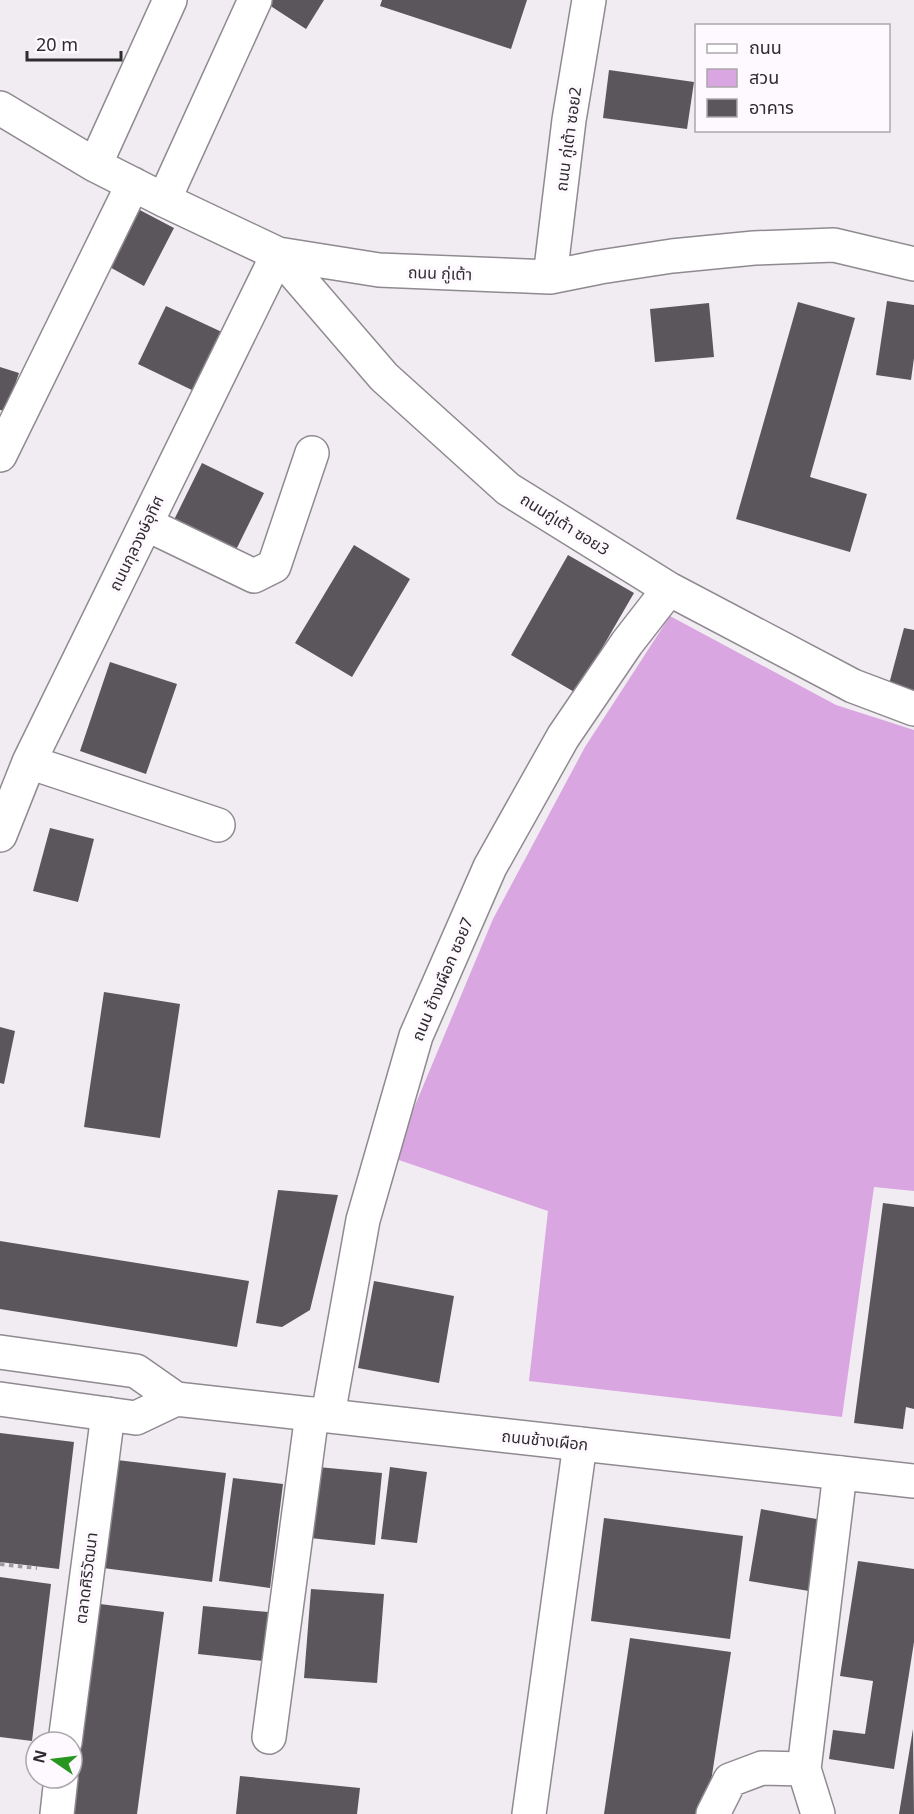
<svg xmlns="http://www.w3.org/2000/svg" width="914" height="1814" font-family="'Noto Sans','Noto Sans Thai',sans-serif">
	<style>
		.green { fill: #daa6e1 }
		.building { fill: #5b565c }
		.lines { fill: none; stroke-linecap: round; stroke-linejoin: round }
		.minor-casing { stroke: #8f8a90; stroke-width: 36 }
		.major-casing { stroke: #8f8a90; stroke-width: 36 }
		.path { stroke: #9d9a9e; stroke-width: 4; stroke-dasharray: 4.5 4.5; stroke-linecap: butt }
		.minor { stroke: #fff; stroke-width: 33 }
		.major { stroke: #fff; stroke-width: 33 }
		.labels { text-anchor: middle; stroke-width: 6; stroke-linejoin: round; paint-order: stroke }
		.street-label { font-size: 16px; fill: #2e2c2e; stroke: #fef9fe }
	</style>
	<rect width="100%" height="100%" fill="#f1ecf2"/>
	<path class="green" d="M 670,616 L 836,705 L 914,730 L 914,1191 L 874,1187 L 842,1417 L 529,1381 L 548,1211 L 393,1158 L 493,919 L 585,747 Z"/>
	<path class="building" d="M 268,0 L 324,0 L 306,29 L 266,3 Z
		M 382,0 L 527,0 L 511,49 L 380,6 Z
		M 609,70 L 694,82 L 687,129 L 603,118 Z
		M 136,208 L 174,228 L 144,286 L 106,265 Z
		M 887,301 L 914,305 L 914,358 L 911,380 L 876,375 Z
		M 798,302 L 855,318 L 810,477 L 867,494 L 850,552 L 736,519 Z
		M 709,303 L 714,357 L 655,362 L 650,309 Z
		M 166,306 L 224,333 L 196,392 L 138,364 Z
		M 0,367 L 19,373 L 6,411 L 0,410 Z
		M 202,463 L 264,493 L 233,556 L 171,526 Z
		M 354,545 L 410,579 L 352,677 L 295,643 Z
		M 568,555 L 634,593 L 576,693 L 511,655 Z
		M 904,628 L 914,630 L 914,695 L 888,688 Z
		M 110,662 L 177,684 L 146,774 L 80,751 Z
		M 50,828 L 94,839 L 78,902 L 33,891 Z
		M 104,992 L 180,1004 L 160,1138 L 84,1127 Z
		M 0,1027 L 15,1031 L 4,1084 L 0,1083 Z
		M 278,1190 L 338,1195 L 310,1310 L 282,1327 L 256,1323 Z
		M 883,1203 L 914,1207 L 914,1409 L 906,1407 L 903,1429 L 854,1423 Z
		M 0,1241 L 249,1281 L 237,1347 L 0,1309 Z
		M 374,1281 L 454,1296 L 439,1383 L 358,1368 Z
		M 0,1433 L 74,1442 L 59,1569 L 0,1562 Z
		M 117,1460 L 226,1473 L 212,1582 L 103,1568 Z
		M 318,1467 L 382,1473 L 375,1545 L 310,1538 Z
		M 390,1467 L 427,1472 L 417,1543 L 381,1539 Z
		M 233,1478 L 283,1484 L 270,1588 L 219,1581 Z
		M 761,1509 L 822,1520 L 809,1591 L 749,1581 Z
		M 604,1518 L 743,1536 L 730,1639 L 591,1621 Z
		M 858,1561 L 914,1569 L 914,1642 L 894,1769 L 829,1759 L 833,1730 L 865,1734 L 873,1681 L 840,1676 Z
		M 0,1577 L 51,1584 L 32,1741 L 0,1737 Z
		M 311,1589 L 384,1594 L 377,1683 L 304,1678 Z
		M 100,1604 L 164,1612 L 137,1814 L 72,1814 Z
		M 203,1606 L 268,1612 L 263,1661 L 198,1654 Z
		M 630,1638 L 731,1652 L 706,1814 L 604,1814 Z
		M 913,1729 L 914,1814 L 899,1814 Z
		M 240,1776 L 360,1788 L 357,1814 L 236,1814 Z"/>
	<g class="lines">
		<g class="minor-casing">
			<path id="minor" d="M 0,108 L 95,165 L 164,200 L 278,254 L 379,270 L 550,277 L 600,267 L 672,256 L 754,248 L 834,245 L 914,264
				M 95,165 L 170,0
				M 164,200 L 255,0
				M 550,277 L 569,120 L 589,0
				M 0,455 L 133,184
				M 146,524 L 254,576 L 274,566 L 312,453
				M 29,762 L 218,825
				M 0,835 L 29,762 L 278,254 L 384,377 L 508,489 L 669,589 L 853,686 L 914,709
				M 328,1415 L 363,1220 L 416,1036 L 490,867 L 563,737 L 627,643 L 669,589
				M 269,1737 L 312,1414
				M 65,1742 L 108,1414
				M 57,1814 L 61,1778
				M 529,1814 L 580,1444
				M 713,1814 L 730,1780 L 762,1768 L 804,1769
				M 818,1814 L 804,1769 L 840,1473"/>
		</g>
		<g class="major-casing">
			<path id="major" d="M 0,1352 L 136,1371 L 176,1399 L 914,1481
				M 0,1399 L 136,1418 L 176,1399"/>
		</g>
		<path class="path" d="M 0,1564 L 37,1568"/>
		<use href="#minor" class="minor"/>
		<use href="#major" class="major"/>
	</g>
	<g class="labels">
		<g class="street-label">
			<text transform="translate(568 139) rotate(-82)" y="6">ถนน กู่เต้า ซอย2</text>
			<text transform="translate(440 273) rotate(2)" y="6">ถนน กู่เต้า</text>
			<text transform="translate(565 524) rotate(32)" y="6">ถนนกู่เต้า ซอย3</text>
			<text transform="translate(136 543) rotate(-64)" y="6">ถนนกุลวงษ์อุทิศ</text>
			<text transform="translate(442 979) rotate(-67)" y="6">ถนน ช้างเผือก ซอย7</text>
			<text transform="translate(545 1440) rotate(6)" y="6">ถนนช้างเผือก</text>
			<text transform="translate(86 1578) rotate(-83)" y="6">ตลาดศิริวัฒนา</text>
		</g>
	</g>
	<rect x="695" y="24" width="195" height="108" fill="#fef9fe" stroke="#aba7ab" stroke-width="1.5"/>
	<rect x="707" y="44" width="30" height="9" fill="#ffffff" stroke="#aba7ab" stroke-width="1.5"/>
	<text x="749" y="54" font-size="18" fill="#2e2c2e">ถนน</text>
	<rect x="707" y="69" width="30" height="18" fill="#daa6e1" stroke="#aba7ab" stroke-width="1.5"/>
	<text x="749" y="84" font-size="18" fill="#2e2c2e">สวน</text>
	<rect x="707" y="99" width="30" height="18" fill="#5b565c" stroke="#aba7ab" stroke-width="1.5"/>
	<text x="749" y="114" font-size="18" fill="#2e2c2e">อาคาร</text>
	<g transform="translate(54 1760) rotate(284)"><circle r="28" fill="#fef9fe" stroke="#aba7ab" stroke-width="1.5"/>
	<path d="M0-4.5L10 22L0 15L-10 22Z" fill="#279621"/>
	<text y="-9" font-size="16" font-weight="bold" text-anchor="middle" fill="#2e2c2e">N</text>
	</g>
	<path d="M27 51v9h94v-9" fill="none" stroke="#2e2c2e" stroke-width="3"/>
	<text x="36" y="51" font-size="18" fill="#2e2c2e" stroke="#fef9fe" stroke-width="4.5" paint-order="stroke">20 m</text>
</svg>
